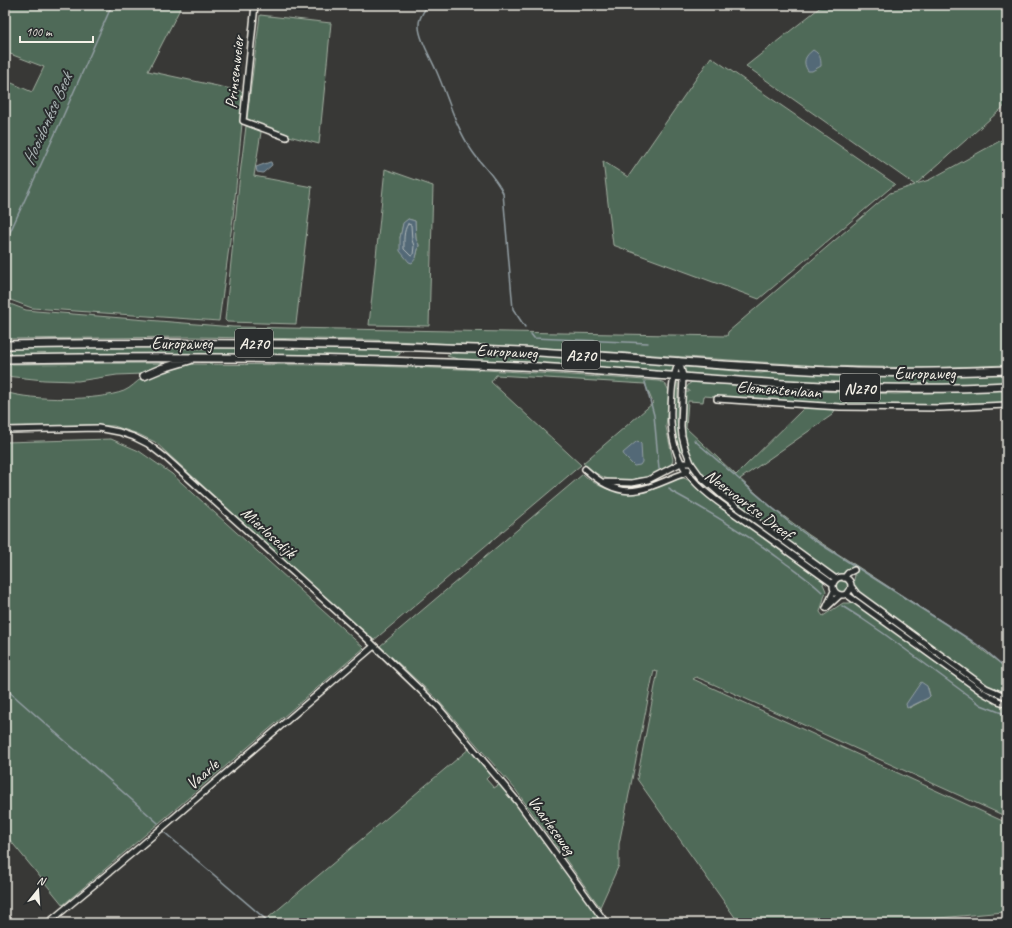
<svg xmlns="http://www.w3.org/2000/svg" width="1012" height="928" font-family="Caveat,sans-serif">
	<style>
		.green { fill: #506a58; stroke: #a2aea0; fill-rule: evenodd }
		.water { fill: #526977; stroke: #939fa4 }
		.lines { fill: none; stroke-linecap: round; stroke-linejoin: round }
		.shore { stroke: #b3bbbb; stroke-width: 1 }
		.stream { stroke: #939fa4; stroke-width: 1.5 }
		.minor-casing { stroke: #f4f1e8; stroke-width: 8 }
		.highway-casing { stroke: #f4f1e8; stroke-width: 10 }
		.minor { stroke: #2a2d2e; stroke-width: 5 }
		.highway { stroke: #2a2d2e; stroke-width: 7 }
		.labels { text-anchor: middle; stroke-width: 4; stroke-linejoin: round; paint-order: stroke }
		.shield { fill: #2a2d2e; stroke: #b7b6b0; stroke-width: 1 }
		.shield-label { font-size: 16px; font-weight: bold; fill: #f4f1e8 }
		.street-label { font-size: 17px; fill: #f4f1e8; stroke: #2a2d2e }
		.water-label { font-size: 18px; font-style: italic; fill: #abb4b5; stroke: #2a2d2e }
	</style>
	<rect width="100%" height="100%" fill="#383836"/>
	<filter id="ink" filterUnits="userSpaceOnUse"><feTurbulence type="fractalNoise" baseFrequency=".025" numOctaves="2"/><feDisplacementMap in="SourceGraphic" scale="8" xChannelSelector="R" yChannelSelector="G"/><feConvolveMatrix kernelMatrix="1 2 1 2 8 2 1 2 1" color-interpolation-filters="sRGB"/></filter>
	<g filter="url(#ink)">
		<path class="green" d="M 5,5 L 182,5 L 148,71 L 245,92 L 233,218 L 219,321 L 32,308 L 5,298 L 5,80 L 32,92 L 44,67 L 5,52 Z
			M 823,5 L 1002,5 L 1007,9 L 1007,104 L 916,184 L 929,180 L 1007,137 L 1007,365 L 925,368 L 821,366 L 564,349 L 372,340 L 192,337 L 5,339 L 5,302 L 26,310 L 36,311 L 233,327 L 727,336 L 728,332 L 890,193 L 915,185 L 746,66 Z
			M 260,15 L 331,23 L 319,144 L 289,136 L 262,126 L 254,176 L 312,187 L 296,324 L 227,322 L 225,320 L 240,174 Z
			M 711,57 L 895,184 L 759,299 L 613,245 L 603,161 L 628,177 Z
			M 385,169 L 433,186 L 429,326 L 369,325 ZM 408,219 L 415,221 L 416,240 L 419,245 L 416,258 L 400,238 L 403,224 Z
			M 112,345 L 391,349 L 391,351 L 400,352 L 400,354 L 395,357 L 391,357 L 390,358 L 5,357 L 5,347 Z
			M 458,351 L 536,354 L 662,362 L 674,365 L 673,373 L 459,361 L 458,359 L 447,356 L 452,353 L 458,353 Z
			M 173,363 L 142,374 L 117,375 L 78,381 L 44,380 L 5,376 L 5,364 Z
			M 192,364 C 262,365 332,364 401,367 C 487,369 573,375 659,381 L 665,383 L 669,391 L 666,427 L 673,460 C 671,468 662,471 655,475 C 627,486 605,484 583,463 L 653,403 L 645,384 L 496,375 L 491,382 L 581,465 L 373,641 L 155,442 L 138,434 L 114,426 L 87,425 L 5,428 L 5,392 C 33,401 97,401 124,391 C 131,388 136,382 142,378 C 155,371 178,366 192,364 Z
			M 685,367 L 761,373 L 774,371 L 1007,372 L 1007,382 C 959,385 912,386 864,385 C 804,383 744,378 684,373 Z
			M 692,382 L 815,391 L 895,394 L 1007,390 L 1007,404 C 906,408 805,405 704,396 L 703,402 L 688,401 L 686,428 L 736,475 L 804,408 L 836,408 L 832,415 L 740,479 L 774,509 L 809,535 L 946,624 L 969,640 L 1005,667 L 1007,669 L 1007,696 L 989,688 L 856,591 L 853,584 L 855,575 L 848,571 L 842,575 L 834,575 C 813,560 792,545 772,531 C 742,509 698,484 687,447 C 681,429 684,411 685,392 L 689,392 L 689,390 L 685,390 L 689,384 Z
			M 675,383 L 678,383 L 677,421 L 682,452 L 680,452 L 673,427 Z
			M 111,439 L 139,451 L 172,474 L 364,648 L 63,905 L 5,834 L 5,442 Z
			M 583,474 C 604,494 632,497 659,487 C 666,485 674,477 682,478 C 691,478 705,496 713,502 C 721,508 730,512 739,518 C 752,526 766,536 778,546 C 787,553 795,561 804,567 C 811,572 818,575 825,580 L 823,584 L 826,591 L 820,612 L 823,616 L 843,603 L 850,603 L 853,601 L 987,697 L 1007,705 L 1007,817 L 713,684 L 696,677 L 693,679 L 1007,823 L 1007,857 L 1004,912 L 896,922 L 896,923 L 739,923 L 637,779 L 658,671 L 654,670 L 619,844 L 619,865 L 600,907 L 515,789 L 437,699 L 380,646 ZM 928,688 L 930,696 L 928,698 L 909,708 Z
			M 726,502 L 732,506 L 829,575 L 826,578 L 725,504 Z
			M836 587a6 6 0 1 1 12 0a6 6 0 1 1-12 0Z
			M 857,596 L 987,689 L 1007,699 L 1007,702 L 990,696 L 855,599 Z
			M 470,748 L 491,774 L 486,779 L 494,788 L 500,784 L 514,800 L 588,901 L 602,923 L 262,923 Z"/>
		<path class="water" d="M 813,50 C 820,54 821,58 821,66 L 812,71 L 808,71 C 802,62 805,56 813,50 Z
			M 270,162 L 271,162 L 272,165 L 263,173 L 257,172 L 256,167 Z
			M 408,219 L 415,221 L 416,239 L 419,245 L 416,258 L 412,263 L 409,262 L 400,251 L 400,238 L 403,223 Z
			M 638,441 L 641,444 L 642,462 L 640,465 L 634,466 L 625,457 L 623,453 L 636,442 Z
			M 921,682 L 927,686 L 930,696 L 928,698 L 907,708 L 906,704 Z"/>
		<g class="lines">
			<path class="shore" d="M 408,224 L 411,225 L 412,240 L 414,246 L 413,255 L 411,256 L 404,249 C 404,241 403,231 408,224 Z"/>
			<path class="stream" d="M 428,5 C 424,11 419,17 419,24 C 418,37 431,58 436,70 C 448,97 455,126 472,151 C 482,166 495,176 503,193 L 513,309 L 525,327
				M 5,243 L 60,123 L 112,5
				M 531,334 L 534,338 L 648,343
				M 645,382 L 654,415 L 659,469
				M 694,440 L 740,480
				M 742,482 L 790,523 L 811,538 L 972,641 L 986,651 L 1007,669
				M 669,488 L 671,491 C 710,512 748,535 784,562 C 797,572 811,581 822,592
				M 842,606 L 861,618 L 883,633 L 981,705 L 1007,715
				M 5,688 L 158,823
				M 164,832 L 270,923"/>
			<g class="minor-casing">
				<path id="minor" d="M 255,5 L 243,121 L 286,137
					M 1006,5 L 1007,5
					M 679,361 C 672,379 672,389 671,408 C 668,475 705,492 752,526 C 779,545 806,565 833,584
					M 679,361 L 683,376 L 681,426 L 682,436 L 685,448 L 691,463 L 701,477 L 725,498 L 836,579
					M 717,399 L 840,407 L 940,408 L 1007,405
					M 5,430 L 98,428 L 119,432 L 134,437 L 148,444 L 166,458 L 363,635 L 438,707 L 518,802 L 606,923
					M 585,469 C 624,505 644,489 687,472 L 688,469
					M 602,482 L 632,483 L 648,480 L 681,463 L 691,463
					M833 586a9 9 0 1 1 18 0a9 9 0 1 1-18 0Z
					M 844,578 L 848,573 L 854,570
					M 851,586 L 857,594 L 986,688 L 1007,697
					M 846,594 L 982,692 L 998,701 L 1007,704
					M 827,606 L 834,591
					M 826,608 L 840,595
					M 48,923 L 142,845 L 374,646"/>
			</g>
			<g class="highway-casing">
				<path id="highway" d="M 5,345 C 183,342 361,343 539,352 C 645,358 750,369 856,372 C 906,373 957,372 1007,370
					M 5,359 C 183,356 361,358 539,367 C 695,376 851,395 1007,386
					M 144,376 L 163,368 L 190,360"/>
			</g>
			<use href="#minor" class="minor"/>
			<use href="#highway" class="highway"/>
		</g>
	</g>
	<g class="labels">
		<g class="shield">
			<rect x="235" y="329" width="38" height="28" rx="3"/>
			<rect x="562" y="341" width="38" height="28" rx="3"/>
			<rect x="840" y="374" width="40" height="28" rx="3"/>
		</g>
		<g class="shield-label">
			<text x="254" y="349">A270</text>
			<text x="581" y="361">A270</text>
			<text x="860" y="394">N270</text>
		</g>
		<g class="street-label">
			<text transform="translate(234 72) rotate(-84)" y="6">Prinsenweier</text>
			<text x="182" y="349">Europaweg</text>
			<text transform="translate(507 351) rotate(3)" y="6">Europaweg</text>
			<text x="925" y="379">Europaweg</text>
			<text transform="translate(779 389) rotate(4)" y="6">Elementenlaan</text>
			<text transform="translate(749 504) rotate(37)" y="6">Neervoortse Dreef</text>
			<text transform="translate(269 532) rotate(42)" y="6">Mierlosedijk</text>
			<text transform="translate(202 774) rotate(-41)" y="6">Vaarle</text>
			<text transform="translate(552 825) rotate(54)" y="6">Vaarleseweg</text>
		</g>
		<g class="water-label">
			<text transform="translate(47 119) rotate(-66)" y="6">Hooidonkse Beek</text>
		</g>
	</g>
	<rect width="1012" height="928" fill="none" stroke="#2a2d2e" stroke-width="20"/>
	<rect x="10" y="10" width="992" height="908" fill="none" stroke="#f4f1e8" stroke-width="1.5" filter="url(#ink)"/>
	<g transform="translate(38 890) rotate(17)" stroke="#2a2d2e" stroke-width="3" paint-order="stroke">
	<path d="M0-3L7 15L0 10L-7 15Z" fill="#f4f1e8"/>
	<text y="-6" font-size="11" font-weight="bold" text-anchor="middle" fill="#f4f1e8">N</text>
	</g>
	<path d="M20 36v6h73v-6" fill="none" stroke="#f4f1e8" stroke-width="2"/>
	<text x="26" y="36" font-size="12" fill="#f4f1e8" stroke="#2a2d2e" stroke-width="3" paint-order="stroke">100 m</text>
</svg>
